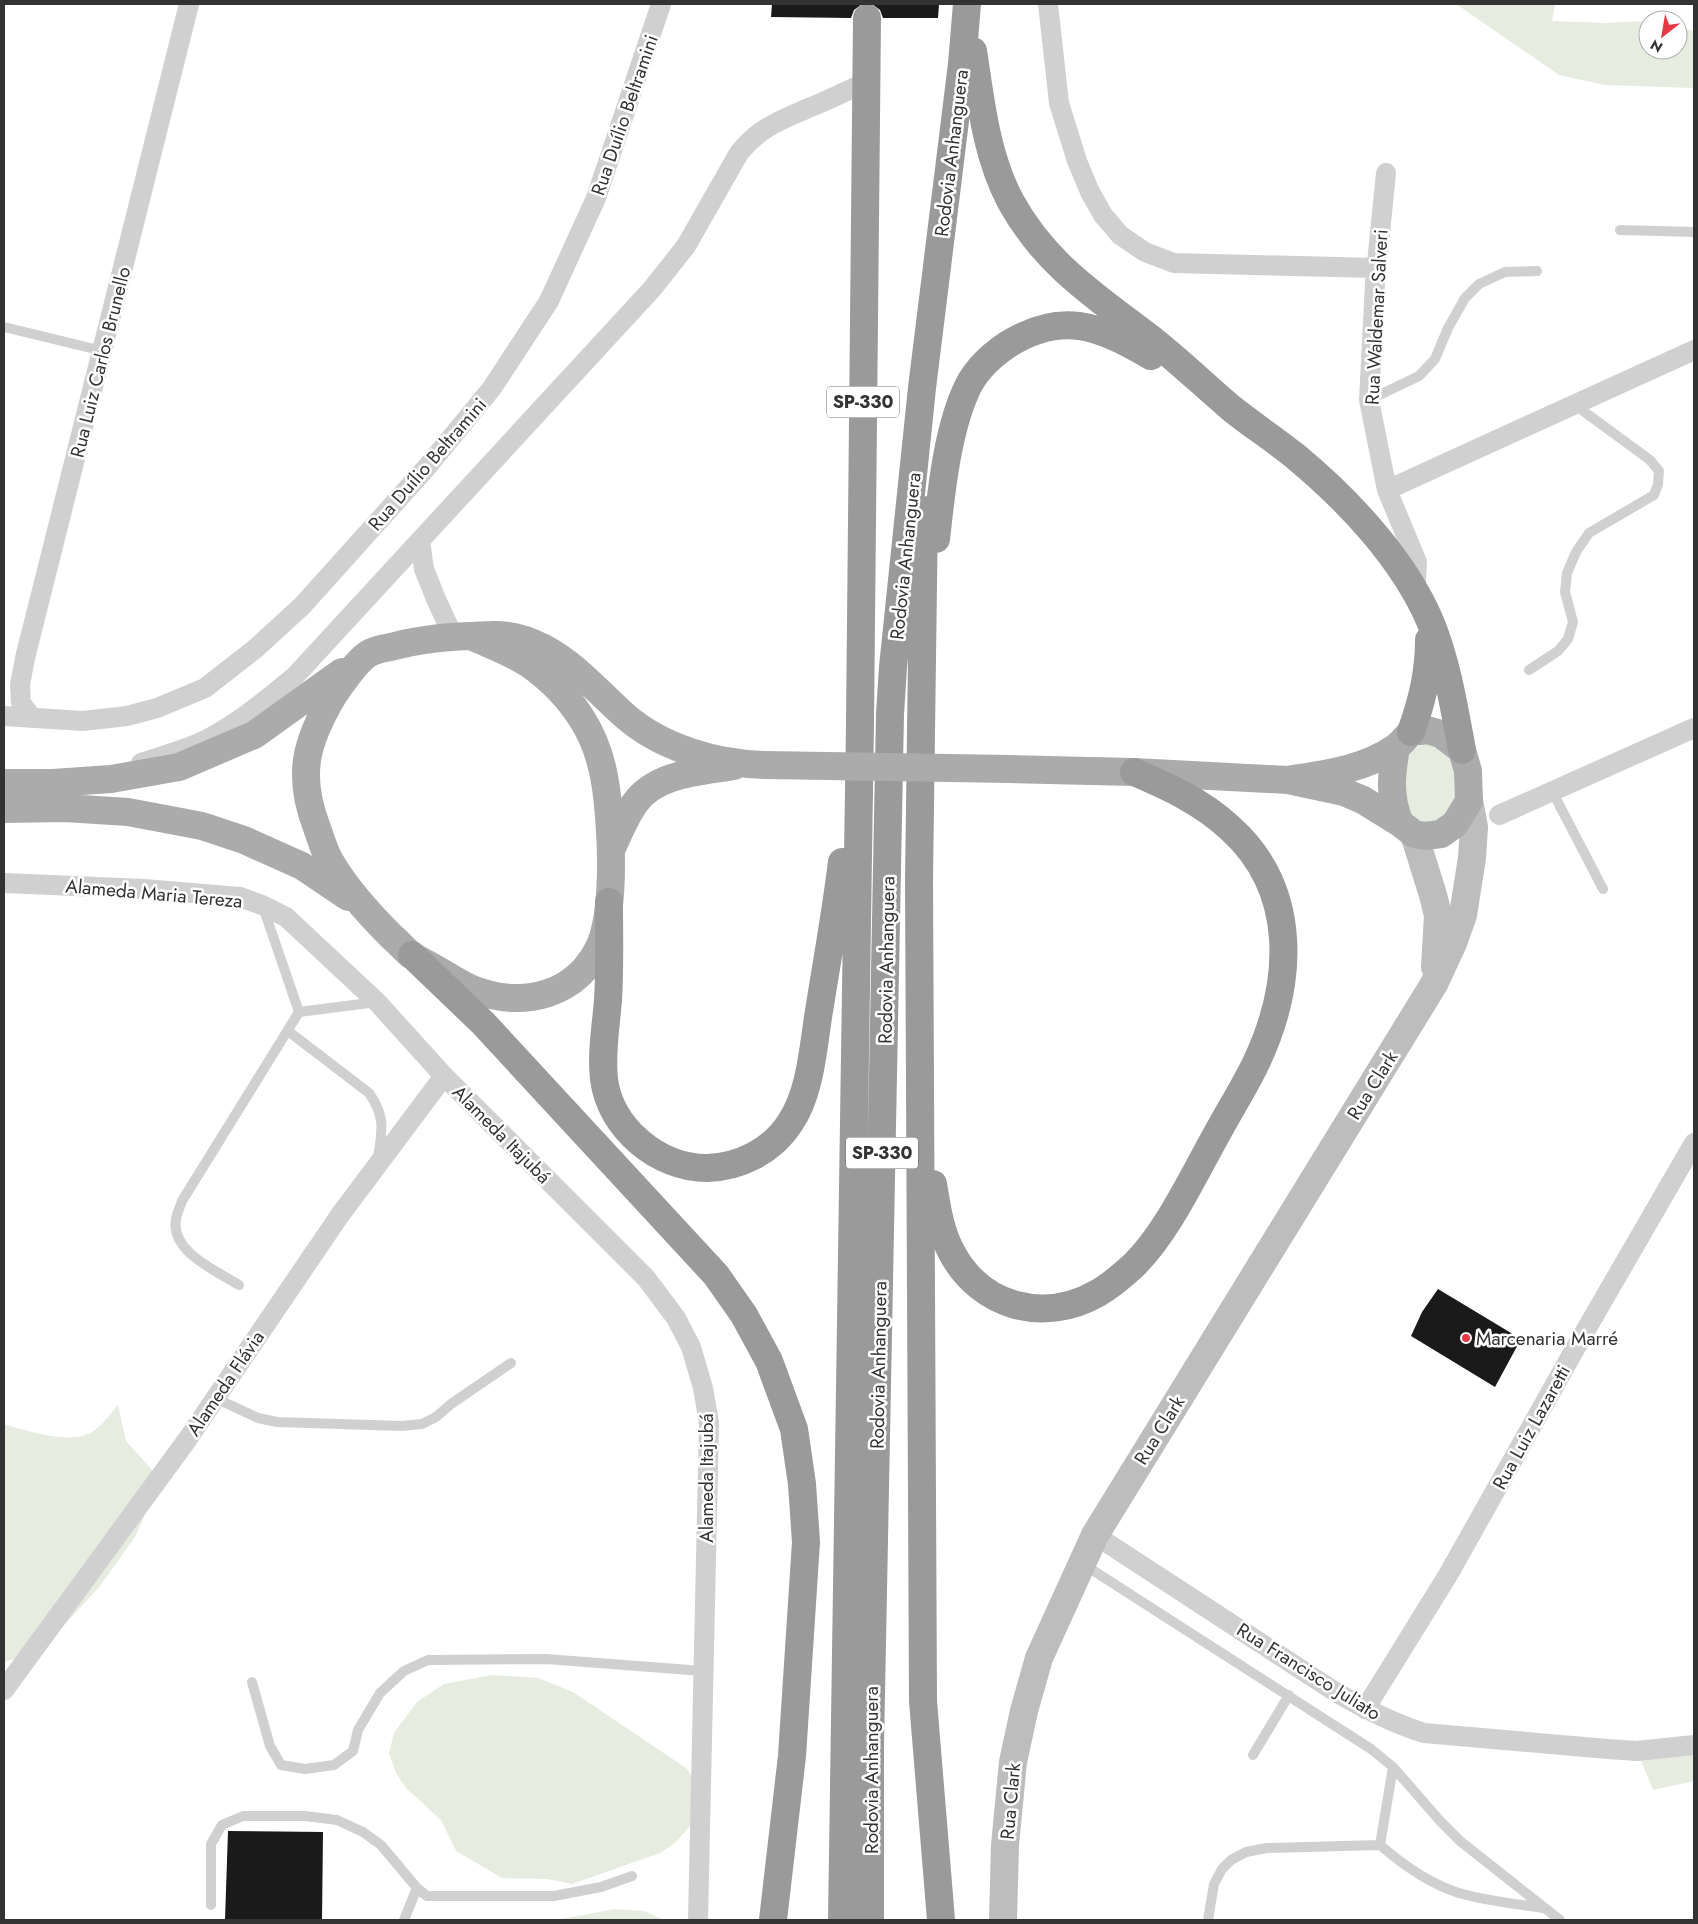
<svg xmlns="http://www.w3.org/2000/svg" width="1698" height="1924" font-family="Jost,sans-serif">
	<style>
		.green { fill: #e6ecdf }
		.building { fill: #1a1a1a }
		.lines { fill: none; stroke-linecap: round; stroke-linejoin: round }
		.lane { stroke: #d0d0d0; stroke-width: 10 }
		.street { stroke: #d0d0d0; stroke-width: 20 }
		.secondary { stroke: #bdbdbd; stroke-width: 28 }
		.primary { stroke: #ababab; stroke-width: 28 }
		.highway { stroke: #9a9a9a; stroke-width: 28 }
		.primary-bridge { stroke: #ababab; stroke-width: 28 }
		.poi-dot { fill: #e63946; stroke: #fff; stroke-width: 2 }
		.labels { text-anchor: middle; stroke-width: 5; stroke-linejoin: round; paint-order: stroke }
		.shield { fill: #fff; stroke: #707070; stroke-width: 1 }
		.shield-label { font-size: 18px; font-weight: bold; fill: #333 }
		.street-label { font-size: 19px; fill: #333; stroke: #fff }
		.poi-label { font-size: 19px; fill: #333; stroke: #fff; text-anchor: start }
	</style>
	<rect width="100%" height="100%" fill="#fff"/>
	<path class="green" d="M 1456,4 L 1555,4 L 1552,21 L 1605,23 L 1648,21 L 1648,50 L 1678,50 L 1678,27 L 1694,31 L 1694,88 L 1605,85 L 1559,75 Z
		M 1430,742 L 1450,755 L 1463,785 L 1452,814 L 1429,824 C 1422,821 1414,819 1409,813 C 1406,808 1406,800 1405,794 C 1400,771 1404,748 1430,742 Z
		M 118,1405 L 126,1441 L 153,1471 L 144,1517 L 135,1537 L 100,1586 L 55,1635 L 27,1655 L 4,1662 L 4,1424 C 27,1431 72,1446 94,1431 C 103,1424 111,1413 118,1405 Z
		M 492,1675 L 538,1678 L 573,1692 L 686,1768 L 696,1781 L 698,1795 L 690,1826 L 675,1843 L 660,1853 L 572,1884 L 547,1879 L 502,1878 L 456,1851 L 441,1820 L 406,1788 L 396,1773 L 389,1753 L 394,1733 L 417,1702 L 444,1684 Z
		M 1694,1745 L 1694,1781 L 1653,1790 L 1637,1751 Z
		M 615,1909 L 644,1911 L 664,1920 L 556,1920 Z"/>
	<path class="building" d="M 772,4 L 862,4 L 854,10 L 851,18 L 771,17 Z
		M 872,4 L 939,4 L 938,18 L 883,18 L 880,10 Z
		M 1438,1289 L 1521,1339 L 1495,1387 L 1411,1336 L 1422,1312 Z
		M 228,1831 L 323,1832 L 322,1920 L 225,1920 Z"/>
	<g class="lines">
		<path class="lane" d="M 1620,230 L 1694,232
			M 4,327 L 103,351
			M 1369,400 L 1419,376 L 1435,359 L 1448,328 L 1465,298 L 1479,284 L 1505,272 L 1537,271
			M 1529,670 L 1558,651 L 1568,639 L 1573,622 L 1565,592 L 1567,573 L 1576,552 L 1589,533 L 1654,495 L 1658,484 L 1659,471 L 1650,460 L 1575,405
			M 1552,791 L 1603,889
			M 299,1012 L 377,1002
			M 288,1031 L 369,1093 C 386,1117 382,1131 378,1158
			M 239,1285 C 217,1271 170,1252 176,1219 C 177,1213 180,1207 182,1201 L 299,1012 L 263,907
			M 215,1398 L 258,1418 L 277,1422 L 402,1426 L 422,1424 L 436,1417 L 451,1404 L 511,1363
			M 1083,1564 L 1371,1749 L 1393,1767 L 1441,1822 L 1460,1841 L 1560,1920
			M 252,1682 L 270,1746 L 281,1765 L 305,1769 L 334,1765 L 353,1751 L 358,1730 L 380,1693 L 404,1671 L 428,1660 L 546,1659 L 703,1671
			M 1253,1755 L 1289,1695
			M 1393,1767 L 1380,1845 C 1402,1864 1430,1884 1459,1893 C 1487,1901 1515,1904 1544,1908
			M 211,1905 L 211,1844 L 222,1825 L 243,1816 L 305,1816 L 337,1820 L 363,1832 L 381,1845 L 417,1888 L 427,1896 L 554,1896 L 601,1887 L 632,1876
			M 404,1920 L 417,1888
			M 1208,1920 L 1214,1884 L 1222,1869 L 1231,1860 L 1246,1852 L 1267,1848 L 1380,1845"/>
		<path class="street" d="M 1048,4 L 1059,103 L 1077,161 L 1090,192 L 1103,215 L 1120,235 L 1145,252 L 1174,263 L 1376,268
			M 1386,173 L 1375,283 L 1369,400 L 1387,490 L 1417,562 L 1416,580 L 1412,586
			M 1387,490 L 1694,350
			M 420,541 L 424,569 L 436,599 L 453,636
			M 4,716 L 83,721 L 127,716 L 157,708 L 205,688 L 255,649 L 302,606 L 427,467 L 492,388 L 549,301 L 596,198 L 661,4
			M 32,718 L 21,703 L 20,685 L 25,658 L 189,4
			M 141,763 C 160,757 180,751 199,743 C 234,727 266,700 295,676 L 652,289 L 686,246 L 739,153 C 759,128 779,121 806,109 C 827,101 846,91 866,82
			M 1499,815 L 1694,728
			M 4,883 L 144,889 L 240,897 L 262,905 L 286,917 L 377,1002 L 444,1076 L 646,1278 L 676,1318 L 691,1347 L 703,1388 L 709,1423 L 698,1920
			M 1095,1535 L 1334,1691 C 1363,1708 1392,1723 1424,1733 L 1608,1749 L 1637,1751 L 1694,1745
			M 4,1690 L 187,1440 L 340,1215 L 444,1076
			M 1365,1709 L 1448,1575 L 1580,1340 L 1694,1143"/>
		<path class="secondary" d="M 1414,834 L 1433,895 L 1438,915 L 1435,967
			M 1003,1920 L 1005,1845 L 1013,1762 L 1024,1711 L 1039,1658 L 1095,1535 L 1434,984 L 1453,943 L 1463,915 L 1472,858 L 1474,827 L 1469,801"/>
		<path class="primary" d="M 473,637 C 491,645 512,653 529,664 C 549,678 569,698 582,719 C 604,753 608,793 610,832 C 612,863 612,914 601,943 C 578,996 523,1009 472,989 C 460,984 447,975 436,969 C 428,964 419,960 411,955 C 404,949 398,942 391,936 C 368,913 346,889 330,861 C 324,851 321,839 317,828 C 297,776 305,743 333,696 C 340,685 357,661 368,654 C 375,649 387,648 395,646 C 421,639 444,637 470,636 C 477,636 484,635 491,635 C 510,634 528,640 544,648 C 576,665 598,692 624,715 C 661,748 717,764 766,765
			M 1396,748 C 1391,775 1389,798 1400,823
			M 1010,769 L 1134,772 L 1288,780 L 1344,792 L 1363,800 L 1400,823 L 1414,834 L 1425,836 L 1441,834 L 1455,824 L 1469,801 L 1468,771 L 1462,750 L 1441,734 L 1427,730 L 1411,732 C 1406,737 1401,744 1395,748 C 1363,770 1325,774 1288,780
			M 4,783 L 53,783 L 111,779 L 179,767 L 254,735 L 342,672
			M 4,809 L 65,808 L 128,812 L 202,826 L 244,840 L 302,866 L 348,897
			M 612,848 C 619,833 625,817 635,803 C 657,773 700,772 734,766"/>
		<path class="highway" d="M 973,51 C 981,102 986,156 1011,202 C 1045,264 1095,296 1150,338 C 1178,360 1204,385 1231,408 C 1252,425 1274,439 1295,456 C 1347,499 1403,558 1430,621 C 1447,662 1454,707 1462,750
			M 924,510 L 919,880 L 923,1701 L 941,1920
			M 936,539 C 941,494 947,434 965,393 C 973,373 989,357 1007,345 C 1062,310 1099,326 1151,356
			M 1411,732 C 1422,701 1429,673 1429,640
			M 609,902 C 609,934 610,967 608,1000 C 606,1026 601,1053 604,1079 C 610,1128 658,1168 707,1168 C 740,1167 772,1151 790,1123 C 811,1092 813,1047 819,1011 C 827,961 836,911 842,862
			M 412,955 L 483,1023 L 716,1275 L 744,1315 L 769,1361 L 794,1429 L 802,1484 L 806,1542 L 792,1756 L 773,1920
			M 933,1184 C 937,1208 940,1231 952,1253 C 981,1307 1044,1324 1098,1293 C 1110,1286 1123,1275 1133,1266 C 1168,1232 1195,1172 1219,1130 C 1231,1108 1245,1086 1256,1063 C 1293,985 1300,891 1230,828 C 1202,802 1169,787 1134,772
			M 842,1920 L 860,723 L 867,18
			M 870,1920 L 870,1746 L 890,714 L 893,667 L 922,388 L 962,64 L 967,4"/>
		<path class="primary-bridge" d="M 766,765 L 1010,769"/>
	</g>
	<circle class="poi-dot" cx="1466" cy="1338" r="5"/>
	<g class="labels">
		<g class="shield">
			<rect x="827" y="386.5" width="72" height="31" rx="4"/>
			<rect x="846" y="1137.5" width="72" height="31" rx="4"/>
		</g>
		<g class="shield-label">
			<text x="863" y="408">SP-330</text>
			<text x="882" y="1159">SP-330</text>
		</g>
		<g class="street-label">
			<text transform="translate(624 115) rotate(-71)" y="7">Rua Duílio Beltramini</text>
			<text transform="translate(951 153) rotate(-83)" y="7">Rodovia Anhanguera</text>
			<text transform="translate(1376 317) rotate(-87)" y="7">Rua Waldemar Salveri</text>
			<text transform="translate(100 362) rotate(-76)" y="7">Rua Luiz Carlos Brunello</text>
			<text transform="translate(427 464) rotate(-49)" y="7">Rua Duílio Beltramini</text>
			<text transform="translate(905 556) rotate(-84)" y="7">Rodovia Anhanguera</text>
			<text transform="translate(154 893) rotate(5)" y="7">Alameda Maria Tereza</text>
			<text transform="translate(886 960) rotate(-89)" y="7">Rodovia Anhanguera</text>
			<text transform="translate(1372 1085) rotate(-58)" y="7">Rua Clark</text>
			<text transform="translate(502 1134) rotate(45)" y="7">Alameda Itajubá</text>
			<text transform="translate(878 1365) rotate(-89)" y="7">Rodovia Anhanguera</text>
			<text transform="translate(225 1383) rotate(-56)" y="7">Alameda Flávia</text>
			<text transform="translate(1531 1427) rotate(-61)" y="7">Rua Luiz Lazaretti</text>
			<text transform="translate(1159 1430) rotate(-58)" y="7">Rua Clark</text>
			<text transform="translate(706 1478) rotate(-90)" y="7">Alameda Itajubá</text>
			<text transform="translate(1309 1671) rotate(32)" y="7">Rua Francisco Juliato</text>
			<text transform="translate(871 1770) rotate(-90)" y="7">Rodovia Anhanguera</text>
			<text transform="translate(1010 1801) rotate(-85)" y="7">Rua Clark</text>
		</g>
		<g class="poi-label">
			<text x="1476" y="1345">Marcenaria Marré</text>
		</g>
	</g>
	<rect width="1698" height="1924" fill="none" stroke="#333333" stroke-width="10"/>
	<g transform="translate(1663 35) rotate(211)"><circle r="24" fill="#ffffff" stroke="#adadad"/>
	<path d="M0-4L9 19L0 12L-9 19Z" fill="#e63946"/>
	<text y="-8" font-size="14" font-weight="bold" text-anchor="middle" fill="#333333">N</text>
	</g>
</svg>
